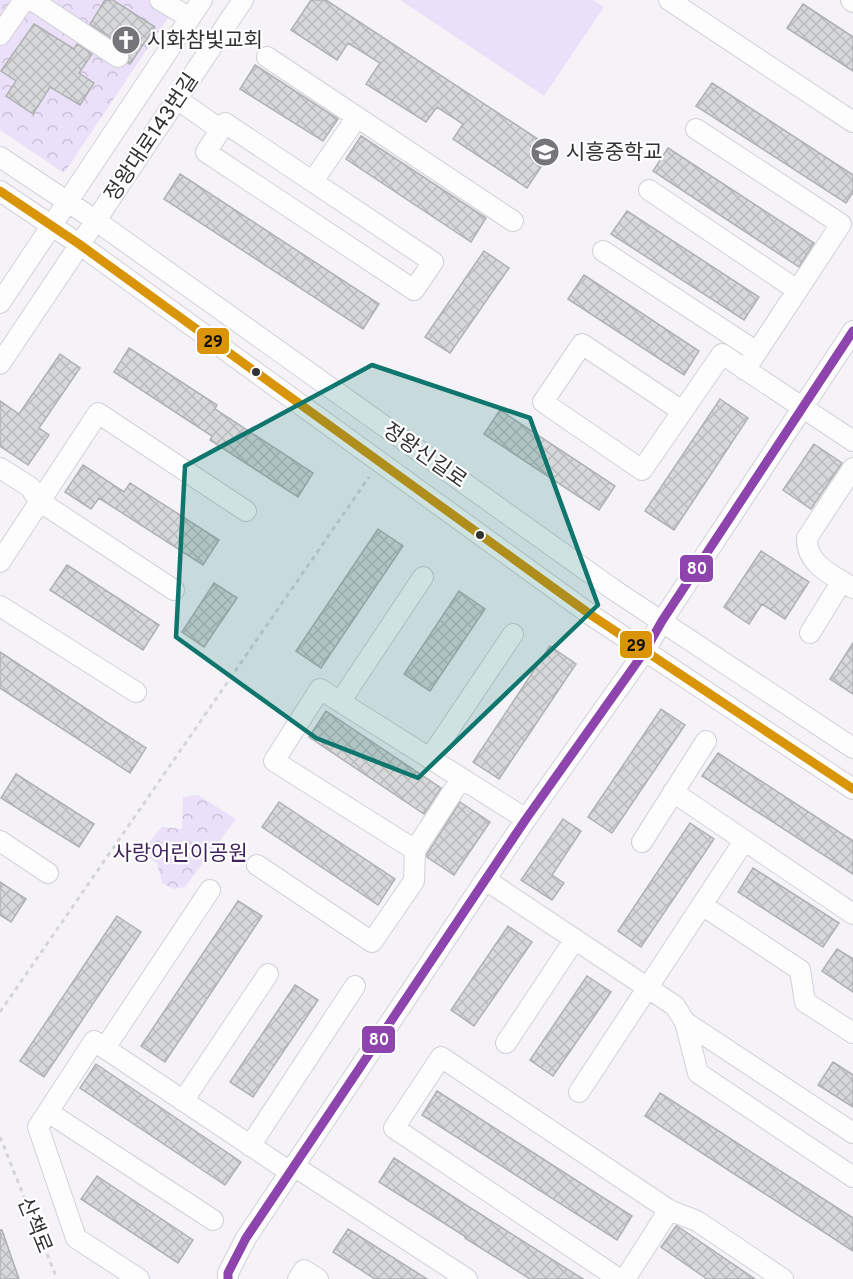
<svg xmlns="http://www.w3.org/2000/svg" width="853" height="1279" font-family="Overpass,'Noto Sans KR',sans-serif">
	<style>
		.park { fill: url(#park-crowns) }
		.pitch { fill: #ebe0fa }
		.building { fill: url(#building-cross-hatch); stroke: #b0b1b3; stroke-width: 1.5 }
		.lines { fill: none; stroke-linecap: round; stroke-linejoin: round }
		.minor-casing { stroke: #d2d1d5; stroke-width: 22 }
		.path { stroke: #d5d5d6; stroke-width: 3; stroke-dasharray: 4.5 4.5; stroke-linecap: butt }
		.minor { stroke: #fefdfe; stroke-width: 20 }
		.bus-1-casing { stroke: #fff; stroke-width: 14 }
		.bus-2-casing { stroke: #fff; stroke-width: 14 }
		.bus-1 { stroke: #d99408; stroke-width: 9 }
		.bus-2 { stroke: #8e44ad; stroke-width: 9 }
		.marked { fill: #0f766e; fill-opacity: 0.2; stroke: #0f766e; stroke-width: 4.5; stroke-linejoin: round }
		.bus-dot { fill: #323134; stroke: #fff; stroke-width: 2 }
		.labels { text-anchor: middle; stroke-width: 4.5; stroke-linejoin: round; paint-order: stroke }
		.poi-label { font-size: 21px; fill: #323134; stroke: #fff; text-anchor: start }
		.street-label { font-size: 21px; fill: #323134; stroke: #fff }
		.park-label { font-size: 21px; fill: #40235d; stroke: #fff }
		.line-badge { stroke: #fff; stroke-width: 2 }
		.badge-label { font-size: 16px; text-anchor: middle; font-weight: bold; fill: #fff }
		.pale-badge-label { font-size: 16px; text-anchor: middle; font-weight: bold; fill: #111 }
	</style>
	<defs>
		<pattern id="park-crowns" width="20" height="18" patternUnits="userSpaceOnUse" patternTransform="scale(1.5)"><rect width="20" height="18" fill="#ebe0fa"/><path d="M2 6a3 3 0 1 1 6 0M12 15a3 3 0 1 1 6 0" fill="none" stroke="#cac1d7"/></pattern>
		<pattern id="building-cross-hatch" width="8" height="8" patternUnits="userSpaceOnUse" patternTransform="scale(1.5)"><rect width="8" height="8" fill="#d7d8d9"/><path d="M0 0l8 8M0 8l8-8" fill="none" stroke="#b9babb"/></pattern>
	</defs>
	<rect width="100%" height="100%" fill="#f5f3f8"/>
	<path class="park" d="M 0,0 L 180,0 L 64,173 L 0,130 Z
		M 198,795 L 236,819 L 185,887 L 173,889 L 162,883 L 157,863 L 140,852 L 162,827 L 182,829 L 183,797 Z"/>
	<path class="pitch" d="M 400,0 L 593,0 L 604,7 L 544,96 Z"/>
	<path class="building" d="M 105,0 L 113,0 L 155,27 L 130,64 L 128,63 L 129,52 L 125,47 L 90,24 Z
		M 311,0 L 326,0 L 553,149 L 527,188 L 453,139 L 463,124 L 437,107 L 426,122 L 366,84 L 380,63 L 348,43 L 337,60 L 291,30 Z
		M 803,4 L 853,37 L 853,71 L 787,28 Z
		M 34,24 L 74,49 L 77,44 L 92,54 L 79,73 L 94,83 L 80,105 L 50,87 L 33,114 L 6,96 L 16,81 L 1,71 Z
		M 255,65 L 338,119 L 323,141 L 240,89 Z
		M 712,83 L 853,175 L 853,192 L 846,203 L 696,106 Z
		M 361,136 L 486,218 L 471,242 L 346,159 Z
		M 668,148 L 814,243 L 799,267 L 653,171 Z
		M 180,174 L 379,304 L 363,329 L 164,199 Z
		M 627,211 L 759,297 L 744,320 L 611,234 Z
		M 484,251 L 509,268 L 450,353 L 425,337 Z
		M 584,275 L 699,351 L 684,375 L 568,299 Z
		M 129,348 L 217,405 L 215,409 L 313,473 L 298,497 L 210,440 L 212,436 L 114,372 Z
		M 60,354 L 80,368 L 39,428 L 49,435 L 28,465 L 0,446 L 0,401 L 19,414 Z
		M 720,399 L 748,418 L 674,530 L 645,511 Z
		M 500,410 L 615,486 L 599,510 L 484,434 Z
		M 814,444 L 842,463 L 811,509 L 783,490 Z
		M 83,465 L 124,492 L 130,483 L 219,540 L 203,565 L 99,498 L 91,509 L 65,492 Z
		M 378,529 L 403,546 L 321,668 L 296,651 Z
		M 761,551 L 809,582 L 785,619 L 762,604 L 749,624 L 724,607 Z
		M 67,565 L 159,625 L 143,650 L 50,590 Z
		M 214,583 L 237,598 L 204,647 L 182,632 Z
		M 459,591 L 485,609 L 430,691 L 404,674 Z
		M 853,643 L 853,694 L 830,679 Z
		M 550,646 L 576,664 L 499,779 L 473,762 Z
		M 0,652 L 146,748 L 130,773 L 0,688 Z
		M 661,709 L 685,725 L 612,833 L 588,817 Z
		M 326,711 L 441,788 L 424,814 L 309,737 Z
		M 718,753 L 853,841 L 853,874 L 702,776 Z
		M 16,774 L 94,824 L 79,847 L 1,798 Z
		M 279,802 L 395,879 L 378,905 L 262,827 Z
		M 460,802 L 490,822 L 454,875 L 427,857 L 427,854 Z
		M 563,819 L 581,831 L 552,875 L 564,883 L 552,900 L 521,880 Z
		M 690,823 L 714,839 L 641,947 L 618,931 Z
		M 753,868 L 839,923 L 823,947 L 738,892 Z
		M 0,882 L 26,899 L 11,922 L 0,915 Z
		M 238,901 L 262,916 L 165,1062 L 141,1046 Z
		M 117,916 L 141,932 L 44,1077 L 20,1061 Z
		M 508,926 L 532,942 L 474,1026 L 451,1010 Z
		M 837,949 L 853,959 L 853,992 L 822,971 Z
		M 587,976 L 611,992 L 553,1076 L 530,1060 Z
		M 295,985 L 318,1000 L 253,1097 L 230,1082 Z
		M 833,1062 L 853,1075 L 853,1107 L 818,1085 Z
		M 96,1064 L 241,1162 L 225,1185 L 80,1088 Z
		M 437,1091 L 632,1216 L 617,1240 L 422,1115 Z
		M 660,1093 L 853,1218 L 853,1251 L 645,1116 Z
		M 394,1158 L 466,1205 L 583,1279 L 530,1279 L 465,1238 L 466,1237 L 379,1182 Z
		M 97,1176 L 193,1240 L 178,1263 L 81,1199 Z
		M 676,1226 L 677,1226 L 755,1279 L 707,1279 L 661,1247 Z
		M 348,1229 L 427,1279 L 375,1279 L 333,1252 Z
		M 0,1230 L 2,1230 L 19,1279 L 0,1279 Z"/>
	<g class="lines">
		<g class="minor-casing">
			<path id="minor" d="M 32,0 L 118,57
				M 160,0 L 190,18
				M 669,0 L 853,122
				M 851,0 L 853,2
				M 0,35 L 24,0
				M 267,57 L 513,221
				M 177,99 L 221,130
				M 225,123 L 433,262 L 414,290 L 206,152 Z
				M 696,129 L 841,224 L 745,370
				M 0,157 L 95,220 L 614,590 L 853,748
				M 313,181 L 357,117
				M 649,190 L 797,290
				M 0,191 L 79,244 L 591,615 L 853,789
				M 603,251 L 757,352
				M 0,303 L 202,0
				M 0,364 L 243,0
				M 682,411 L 582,344 L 543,402 L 642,470 L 722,354 L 853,441
				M 0,468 L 30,487 L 39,501 L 174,590
				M 853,468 L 807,538 C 806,565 833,575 853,588
				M 0,562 L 98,413 L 246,511
				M 0,606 L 136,692
				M 810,633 L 842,581
				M 340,702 L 423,577
				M 430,758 L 513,634
				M 673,792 L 853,914
				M 0,841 L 48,873
				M 642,842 L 706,741
				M 415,850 L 461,779
				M 257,865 L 372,942 L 414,881 L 415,850 L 274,761 L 320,689 L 526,819
				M 486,880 L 675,1006 L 685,1022 L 853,1133
				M 702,905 L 800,970 L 805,1002 L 853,1033
				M 685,1022 L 698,1073 L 853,1177
				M 506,1043 L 575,939
				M 105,1048 L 210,890
				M 579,1092 L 744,841
				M 183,1101 L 268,974
				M 48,1112 L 213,1220
				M 250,1146 L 355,986
				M 294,1166 L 467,1279
				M 139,1279 L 76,1238 L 38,1127 L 94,1041 L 290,1172
				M 228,1279 L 228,1273 L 246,1238 L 526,819 L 645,651 L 662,621 L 853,331
				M 298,1279 L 304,1270 L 318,1279
				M 619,1279 L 394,1128 L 441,1057 L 669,1210 L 697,1221 L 783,1279
				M 625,1279 L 669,1210"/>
		</g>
		<path class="path" d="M 0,1012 L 369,477
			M 0,1137 L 57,1279"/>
		<use href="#minor" class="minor"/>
		<g class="bus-1-casing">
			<path id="bus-1" d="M 0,191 L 79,244 L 591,615 L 853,789"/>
		</g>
		<g class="bus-2-casing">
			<path id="bus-2" d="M 228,1279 L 228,1273 L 246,1238 L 526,819 L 645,651 L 662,621 L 853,331"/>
		</g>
		<use href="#bus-1" class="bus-1"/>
		<use href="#bus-2" class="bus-2"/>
	</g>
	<path class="marked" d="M 372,365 L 530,418 L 598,605 L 418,778 L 316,738 L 176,637 L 185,466 Z"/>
	<defs>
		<g id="church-disc" transform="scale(1.5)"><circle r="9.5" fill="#767579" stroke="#fff"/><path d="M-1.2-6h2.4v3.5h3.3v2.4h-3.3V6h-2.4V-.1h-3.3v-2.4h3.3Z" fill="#fff"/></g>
		<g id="school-disc" transform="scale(1.5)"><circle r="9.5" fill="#767579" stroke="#fff"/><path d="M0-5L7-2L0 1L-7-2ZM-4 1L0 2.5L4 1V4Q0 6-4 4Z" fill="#fff"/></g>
	</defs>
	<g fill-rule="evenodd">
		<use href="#church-disc" x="126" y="40"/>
		<use href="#school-disc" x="545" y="152"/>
	</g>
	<g class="bus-dot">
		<circle cx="256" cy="372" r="5"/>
		<circle cx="480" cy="535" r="5"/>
	</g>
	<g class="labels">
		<g class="poi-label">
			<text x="147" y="47">시화참빛교회</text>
			<text x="566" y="159">시흥중학교</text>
		</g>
		<g class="street-label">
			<text transform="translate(151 137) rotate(-56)" y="7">정왕대로143번길</text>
			<text transform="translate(425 455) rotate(35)" y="7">정왕신길로</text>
			<text transform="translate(35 1225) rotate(68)" y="7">산책로</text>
		</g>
		<g class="park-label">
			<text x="180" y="860">사랑어린이공원</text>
		</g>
	</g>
	<g class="line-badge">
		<rect x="196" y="327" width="34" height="28" rx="6" fill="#d99408"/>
		<rect x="679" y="554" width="35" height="29" rx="6" fill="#8e44ad"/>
		<rect x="619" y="630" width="34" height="29" rx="6" fill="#d99408"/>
		<rect x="361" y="1025" width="35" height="29" rx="6" fill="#8e44ad"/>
	</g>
	<g class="badge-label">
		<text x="697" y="574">80</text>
		<text x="379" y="1045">80</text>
	</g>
	<g class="pale-badge-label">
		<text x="213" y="347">29</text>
		<text x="636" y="651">29</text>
	</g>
</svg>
